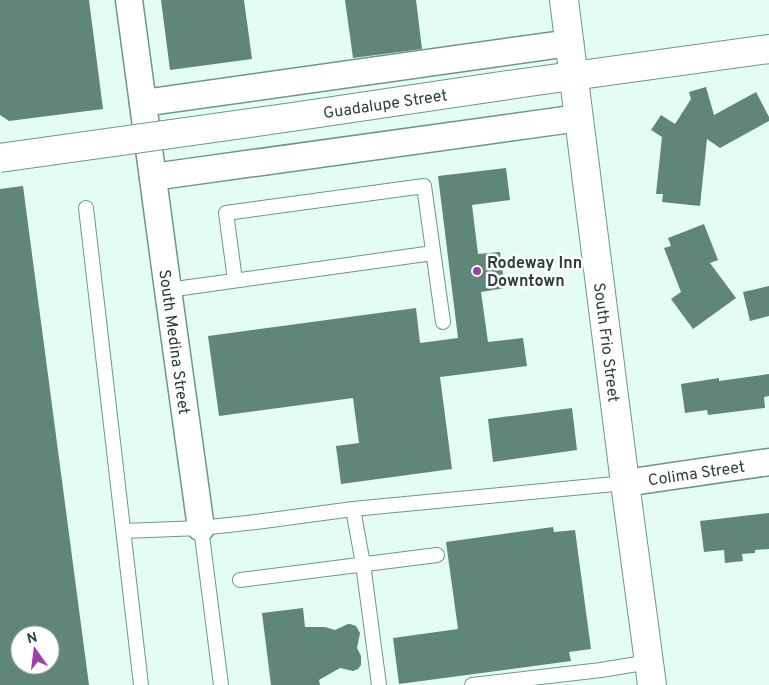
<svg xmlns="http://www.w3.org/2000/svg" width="769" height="685" font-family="Overpass,sans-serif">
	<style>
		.building { fill: #608679; fill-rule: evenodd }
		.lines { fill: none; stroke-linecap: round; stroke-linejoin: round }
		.lane-casing { stroke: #6e9689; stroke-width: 16 }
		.street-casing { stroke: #6e9689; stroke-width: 29 }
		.secondary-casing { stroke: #6e9689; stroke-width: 30 }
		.lane { stroke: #fff; stroke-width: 14 }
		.street { stroke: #fff; stroke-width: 26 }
		.secondary { stroke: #fff; stroke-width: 28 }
		.secondary-bridge-casing { stroke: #6e9689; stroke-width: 30; stroke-linecap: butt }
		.secondary-bridge { stroke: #fff; stroke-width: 28 }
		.poi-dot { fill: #9b40ab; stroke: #fff; stroke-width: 2 }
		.labels { text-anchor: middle; stroke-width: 5; stroke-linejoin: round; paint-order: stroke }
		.street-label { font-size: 16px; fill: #2e3f39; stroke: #fff }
		.poi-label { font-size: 16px; font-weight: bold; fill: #2e3f39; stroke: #fff; text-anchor: start }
	</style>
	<rect width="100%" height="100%" fill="#e4fdf4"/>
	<path class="building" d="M 0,0 L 89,0 L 103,109 L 9,121 L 0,115 Z
		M 161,0 L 244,0 L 252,59 L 170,70 Z
		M 345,0 L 416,0 L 422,49 L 353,58 Z
		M 706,87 L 714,115 L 756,92 L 769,117 L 769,121 L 720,148 L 707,139 L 700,206 L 662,202 L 663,194 L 656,194 L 662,137 L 651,130 L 661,115 L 675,124 L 691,99 L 689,92 Z
		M 506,168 L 510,200 L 472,205 L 478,254 L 500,252 L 505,288 L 481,292 L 488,342 L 523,338 L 527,366 L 440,377 L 452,469 L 341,484 L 336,446 L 359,443 L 353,398 L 219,416 L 208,336 L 416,308 L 420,343 L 458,338 L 438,176 Z
		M 23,186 L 89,685 L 0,685 L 0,189 ZM 20,635 L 50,635 L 50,665 L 20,665 Z
		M 704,224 L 718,260 L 710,263 L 736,298 L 693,329 L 671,299 L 681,292 L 664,248 L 671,246 L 668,238 Z
		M 769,286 L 769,316 L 750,321 L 743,292 Z
		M 769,374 L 769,396 L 764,397 L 765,408 L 708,415 L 707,410 L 685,413 L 681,384 L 719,378 L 719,381 Z
		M 572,408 L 577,450 L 493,462 L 488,419 Z
		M 769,513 L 769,549 L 755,550 L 755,553 L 742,554 L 743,561 L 725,563 L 724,550 L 704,552 L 700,521 Z
		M 553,527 L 554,532 L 575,530 L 591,649 L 569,652 L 571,661 L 399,684 L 393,638 L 458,629 L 446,542 Z
		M 303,608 L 305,627 L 325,627 L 335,630 L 348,624 L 350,624 L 356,626 L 360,633 L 357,648 L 361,656 L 361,665 L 358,669 L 353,671 L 340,668 L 319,680 L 320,685 L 271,685 L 262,613 Z"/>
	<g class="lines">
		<g class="lane-casing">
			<path id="lane" d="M 86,208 L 141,685
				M 235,280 L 226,213 L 424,186 L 443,322
				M 168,290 L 433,253
				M 353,509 L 363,564 L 379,685
				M 201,528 L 221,685
				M 123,531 L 201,528 L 256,522 L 353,509 L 625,483
				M 240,580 L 437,555
				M 472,685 L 601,670 L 649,662"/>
		</g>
		<g class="street-casing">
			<g id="street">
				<path id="s1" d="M 129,0 L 168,290 L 201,528"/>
				<path d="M 143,103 L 570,43"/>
				<path d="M 153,177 L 579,118"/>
				<path id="s2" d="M 625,483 L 769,462"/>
			</g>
		</g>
		<g class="secondary-casing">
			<g id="secondary">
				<path id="s3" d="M 564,0 L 625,483 L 652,685"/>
				<path d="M 522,83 L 769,49"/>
			</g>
		</g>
		<use href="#lane" class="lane"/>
		<use href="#street" class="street"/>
		<use href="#secondary" class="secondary"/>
		<g class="secondary-bridge-casing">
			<g id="secondary-bridge">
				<path id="s4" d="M 0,158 L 292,117 L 522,83"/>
			</g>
		</g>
		<use href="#secondary-bridge" class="secondary-bridge"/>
	</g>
	<circle class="poi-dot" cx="477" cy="271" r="5"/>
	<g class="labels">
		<g class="street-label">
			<text dy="6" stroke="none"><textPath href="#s4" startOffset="389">Guadalupe Street</textPath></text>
			<text dy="6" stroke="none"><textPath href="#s1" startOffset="345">South Medina Street</textPath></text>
			<text dy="6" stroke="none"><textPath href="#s3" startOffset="345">South Frio Street</textPath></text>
			<text dy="6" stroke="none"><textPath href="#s2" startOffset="72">Colima Street</textPath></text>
		</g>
		<g class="poi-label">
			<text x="487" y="268">Rodeway Inn<tspan x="487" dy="18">Downtown</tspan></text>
		</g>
	</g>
	<g transform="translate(35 650) rotate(346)"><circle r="24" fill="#ffffff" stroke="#abb2b0"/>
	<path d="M0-4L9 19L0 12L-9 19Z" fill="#9b40ab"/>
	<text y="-8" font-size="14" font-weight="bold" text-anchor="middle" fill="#2e3f39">N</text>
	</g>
</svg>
